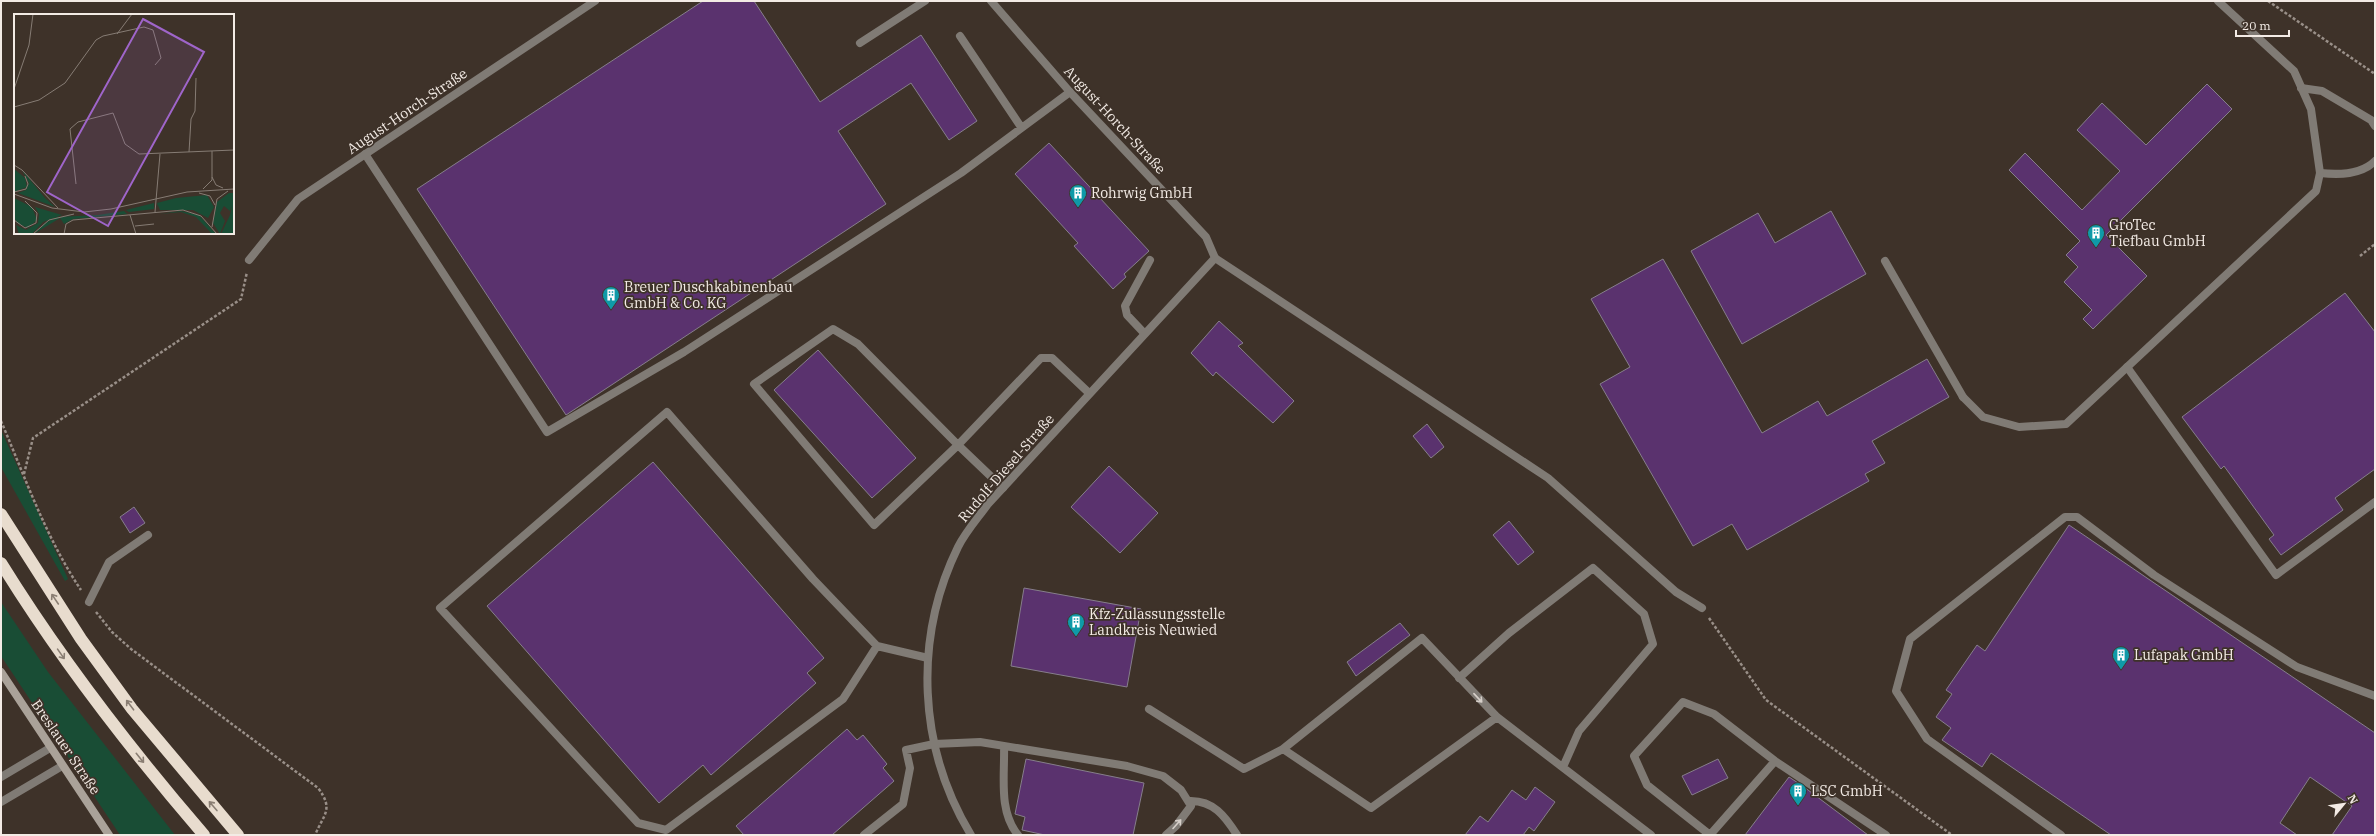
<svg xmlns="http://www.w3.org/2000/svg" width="2376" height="836" font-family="'IBM Plex Serif',serif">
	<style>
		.green { fill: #194d35 }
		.building { fill: #5a326e; stroke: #867e8b }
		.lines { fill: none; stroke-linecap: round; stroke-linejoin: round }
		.path { stroke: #998f88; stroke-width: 2.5; stroke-dasharray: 3 2; stroke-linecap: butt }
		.lane { stroke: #807b75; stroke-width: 8 }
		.street { stroke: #807b75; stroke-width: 8 }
		.secondary { stroke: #aaa299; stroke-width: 8 }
		.highway { stroke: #e8dcce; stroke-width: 12 }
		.oneway { stroke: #8a7e73 }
		.oneway2 { stroke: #d6cfc9 }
		.labels { text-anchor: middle; stroke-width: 3.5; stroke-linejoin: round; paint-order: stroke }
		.street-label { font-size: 14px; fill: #f3ebe5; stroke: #3e3229 }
		.poi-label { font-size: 14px; fill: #f3ebe5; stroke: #3e3229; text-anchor: start }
		.inset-road { fill: none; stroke: #867c74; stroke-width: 1 }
		.view { fill: #9f65ca; fill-opacity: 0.15; stroke: #9f65ca; stroke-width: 2 }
		.inset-edge { fill: none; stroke: #f3ebe5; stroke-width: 2 }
	</style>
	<rect width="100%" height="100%" fill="#3e3229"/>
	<path class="green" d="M 1,430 L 68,579 L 65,581 L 1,467 Z
		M 1,602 L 48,672 L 175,835 L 120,835 L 1,656 Z"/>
	<path class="building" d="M 703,1 L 754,1 L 820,102 L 921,35 L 977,121 L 949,140 L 911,83 L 838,131 L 886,204 L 566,415 L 417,189 Z
		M 2207,84 L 2232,109 L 2106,235 L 2147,276 L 2093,329 L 2083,319 L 2092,310 L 2064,282 L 2078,267 L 2066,255 L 2080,241 L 2009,170 L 2025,153 L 2082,210 L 2120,171 L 2077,130 L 2102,103 L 2146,145 Z
		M 1049,143 L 1149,251 L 1124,274 L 1126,277 L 1113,289 L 1074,246 L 1078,243 L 1015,174 Z
		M 1831,211 L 1866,274 L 1742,344 L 1691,251 L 1758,213 L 1775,243 Z
		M 1663,259 L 1762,433 L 1818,401 L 1827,416 L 1927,359 L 1949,397 L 1872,441 L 1885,463 L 1865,474 L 1869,481 L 1747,550 L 1732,524 L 1693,546 L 1600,384 L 1630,367 L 1591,299 Z
		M 2345,293 L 2375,332 L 2375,469 L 2335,498 L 2343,510 L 2281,555 L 2269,539 L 2274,535 L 2224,466 L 2221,469 L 2182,417 Z
		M 1219,321 L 1243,343 L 1238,346 L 1294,401 L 1273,423 L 1216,372 L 1213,376 L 1191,353 Z
		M 818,350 L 916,458 L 872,498 L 774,390 Z
		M 1427,424 L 1444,447 L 1431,458 L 1413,436 Z
		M 653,462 L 824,658 L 807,673 L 816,683 L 711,775 L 703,765 L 659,803 L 487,606 Z
		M 1109,466 L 1158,513 L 1120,553 L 1071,507 Z
		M 134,507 L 145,523 L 130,533 L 120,517 Z
		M 1509,521 L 1534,552 L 1518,565 L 1493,535 Z
		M 2069,525 L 2375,733 L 2375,835 L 2332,835 L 2352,806 L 2310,777 L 2280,823 L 2297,835 L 2111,835 L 1991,753 L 1982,767 L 1942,740 L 1951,728 L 1936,717 L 1952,694 L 1946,690 L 1977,645 L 1985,651 Z
		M 1024,588 L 1141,609 L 1127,687 L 1011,666 Z
		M 1400,623 L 1410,635 L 1356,676 L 1347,662 Z
		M 847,729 L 857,740 L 863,735 L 887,764 L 883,768 L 894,781 L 832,835 L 744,835 L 736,826 Z
		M 1026,759 L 1144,783 L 1133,835 L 1045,835 L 1022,830 L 1025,817 L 1015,814 Z
		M 1718,759 L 1728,778 L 1692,795 L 1682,776 Z
		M 1789,777 L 1804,787 L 1868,835 L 1745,835 Z
		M 1535,787 L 1555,802 L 1534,831 L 1529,827 L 1523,835 L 1465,835 L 1480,816 L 1488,822 L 1512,790 L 1526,800 Z"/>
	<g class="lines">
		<path class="path" d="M 2268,1 L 2375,74
			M 2360,256 L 2375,244
			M 1,421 C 25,477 46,538 81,590
			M 24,474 L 33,438 L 241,299 L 247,272
			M 96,612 L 112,632 L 131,649 L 318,788 C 334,809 324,814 315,835
			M 1709,618 L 1766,700 L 1952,835"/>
		<path class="lane" d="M 960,36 L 1021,127
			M 860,43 L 925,1
			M 2301,88 L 2322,91 L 2371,120 L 2375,126
			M 365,154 L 547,432 L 684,352 L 961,173 L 1070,92
			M 2320,173 C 2339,175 2361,175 2375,161
			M 1215,258 L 1548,478 L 1676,592 L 1702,608
			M 1885,261 L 1963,397
			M 1144,333 L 1127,315 L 1125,306 L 1150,260
			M 2127,367 L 2276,575 L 2375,502
			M 1003,488 L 958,445 L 874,525 L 754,384 L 833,329 L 858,344 L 958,445 L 1041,358 L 1052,358 L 1089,393
			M 89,602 L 109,562 L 148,535
			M 877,646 L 843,699 L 666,830 L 638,823 L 440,608 L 667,412 L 813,579 L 877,646 L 928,658
			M 1459,678 L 1509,633 L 1593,568 L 1644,614 L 1653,644 L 1579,731 L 1563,767
			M 1149,709 L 1244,769 L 1283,749
			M 1497,717 L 1371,808 L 1283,749 L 1422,638 L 1497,717 L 1651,835
			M 1004,746 C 1005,775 998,811 1018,835
			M 1775,761 L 1710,835 L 1647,785 L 1634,756 L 1683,702 L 1714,714 L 1775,761 L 1886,835
			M 1,777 L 50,748
			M 1189,801 C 1213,800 1225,816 1237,835
			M 1,802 L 62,766
			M 864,835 L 903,804 L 910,768 L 906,750 L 934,744 L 980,742 L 1127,766 L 1163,776 L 1181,790 L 1191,806 L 1176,826 L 1166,835
			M 2061,835 L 1927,739 L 1896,691 L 1910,639 L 2065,517 L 2077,517 L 2154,575 L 2297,667 L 2375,696"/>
		<path class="street" d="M 249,260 L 298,199 L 595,1
			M 1963,397 L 1983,417 L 2019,427 L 2066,424 L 2316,191 L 2320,173 L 2311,109 L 2294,71 L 2218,1
			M 971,835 C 918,748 913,639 958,547 C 966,531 978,518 988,504 L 1215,258 L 1206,237 L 1070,92 L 991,1"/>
		<path class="secondary" d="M 1,672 L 109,835"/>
		<path class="highway" d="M 1,514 L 81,639 L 132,709 L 238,835
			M 1,563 C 61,660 130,749 204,835"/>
	</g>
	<defs><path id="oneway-shaft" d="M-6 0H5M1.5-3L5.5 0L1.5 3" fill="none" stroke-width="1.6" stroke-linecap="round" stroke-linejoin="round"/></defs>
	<g class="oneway">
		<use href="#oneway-shaft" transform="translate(55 599) rotate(-124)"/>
		<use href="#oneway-shaft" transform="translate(61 654) rotate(55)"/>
		<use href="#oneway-shaft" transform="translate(130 705) rotate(-127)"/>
		<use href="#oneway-shaft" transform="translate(140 758) rotate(51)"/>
		<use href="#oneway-shaft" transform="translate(213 806) rotate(-131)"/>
	</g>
	<g class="oneway2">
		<use href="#oneway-shaft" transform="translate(1478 698) rotate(47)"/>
		<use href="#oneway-shaft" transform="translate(1177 824) rotate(-48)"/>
	</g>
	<defs>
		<g id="building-pin" transform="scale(0.9)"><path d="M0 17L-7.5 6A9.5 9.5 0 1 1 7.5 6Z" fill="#0f9aa8" stroke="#3e3229"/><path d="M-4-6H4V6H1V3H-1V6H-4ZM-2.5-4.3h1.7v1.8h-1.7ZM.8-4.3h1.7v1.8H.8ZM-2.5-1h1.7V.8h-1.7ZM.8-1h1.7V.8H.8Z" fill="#fff"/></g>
	</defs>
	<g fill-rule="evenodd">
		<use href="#building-pin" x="1078" y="193"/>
		<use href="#building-pin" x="2096" y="233"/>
		<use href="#building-pin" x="611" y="295"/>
		<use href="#building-pin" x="1076" y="622"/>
		<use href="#building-pin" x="2121" y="655"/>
		<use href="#building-pin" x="1798" y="791"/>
	</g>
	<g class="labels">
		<g class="street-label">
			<text transform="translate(407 111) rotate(-34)" y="5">August-Horch-Straße</text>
			<text transform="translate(1115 120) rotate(47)" y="5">August-Horch-Straße</text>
			<text transform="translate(1006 468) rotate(-49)" y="5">Rudolf-Diesel-Straße</text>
			<text transform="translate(66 747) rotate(56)" y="5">Breslauer Straße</text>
		</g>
		<g class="poi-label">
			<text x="1091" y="198">Rohrwig GmbH</text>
			<text x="2109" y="230">GroTec<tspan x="2109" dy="16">Tiefbau GmbH</tspan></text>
			<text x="624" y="292">Breuer Duschkabinenbau<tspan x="624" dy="16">GmbH &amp; Co. KG</tspan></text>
			<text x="1089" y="619">Kfz-Zulassungsstelle<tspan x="1089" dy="16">Landkreis Neuwied</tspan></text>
			<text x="2134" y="660">Lufapak GmbH</text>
			<text x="1811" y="796">LSC GmbH</text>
		</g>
	</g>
	<g transform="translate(14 14)">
		<rect width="220" height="220" fill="#3e3229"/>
		<path d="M 0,155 L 11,164 L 13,173 L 0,178 ZM 8,156 L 31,184 L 41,193 L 4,179 L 12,176 L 15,169 ZM 215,179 L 220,179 L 220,220 L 207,220 L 216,201 L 218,192 L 216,197 L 210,192 L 206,199 L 211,207 L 206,220 L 199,209 L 203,188 ZM 193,181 L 200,193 L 194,204 L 179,196 L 146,196 L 143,189 L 144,195 L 143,191 L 143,189 L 162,184 ZM 0,184 L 18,193 L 23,206 L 14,214 L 3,209 L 0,203 ZM 140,189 L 140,195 L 115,198 L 112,196 ZM 21,193 L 48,201 L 29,208 L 18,220 L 5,220 L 2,211 L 12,216 L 24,209 L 25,200 ZM 110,197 L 113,200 L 59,205 L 50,210 L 46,204 L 20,220 L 31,209 L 43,203 L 84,201 ZM 167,197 L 185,201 L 202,220 L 198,220 L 182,203 L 167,198 L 146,200 Z" fill="#194d35"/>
		<path class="inset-road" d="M 103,20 L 118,0M 0,75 L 15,31 L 19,0M 0,93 L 25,86 L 51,69 L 82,26 L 89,22 L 130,13 L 139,16 L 147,44 L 141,51M 175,138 L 177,105 L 181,97 L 182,64M 0,151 L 8,156 L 44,194M 198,163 L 202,171 L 209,174M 62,170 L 56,115 L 64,108 L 99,99 L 111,130 L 125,140 L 220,136M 189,175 L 198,166 L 198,137M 0,178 L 12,175 L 14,170 L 11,162M 185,179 L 196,182 L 201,191M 0,180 L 38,194 L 70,198 L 97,195 L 173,178 L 220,175M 141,198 L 146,140M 116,201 L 122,220M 0,206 L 11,214 L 22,209 L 23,199 L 11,187M 121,212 L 140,210M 198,213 L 203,185 L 214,177M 19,220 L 35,206 L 60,200M 50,220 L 52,210 L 59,206 L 169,196 L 187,202 L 203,220"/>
		<path class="view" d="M 129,5 L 190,38 L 94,212 L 33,178 Z"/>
		<rect width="220" height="220" class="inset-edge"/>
	</g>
	<rect width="2376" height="836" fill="none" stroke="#f3ebe5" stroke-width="4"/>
	<g transform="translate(2344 804) rotate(61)" stroke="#3e3229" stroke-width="3" paint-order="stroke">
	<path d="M0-3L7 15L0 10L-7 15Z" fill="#f3ebe5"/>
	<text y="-6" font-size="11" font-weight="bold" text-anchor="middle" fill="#f3ebe5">N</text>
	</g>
	<path d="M2236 30v6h53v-6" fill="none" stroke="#f3ebe5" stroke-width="2"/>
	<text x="2242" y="30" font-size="12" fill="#f3ebe5" stroke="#3e3229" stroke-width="3" paint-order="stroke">20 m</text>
</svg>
